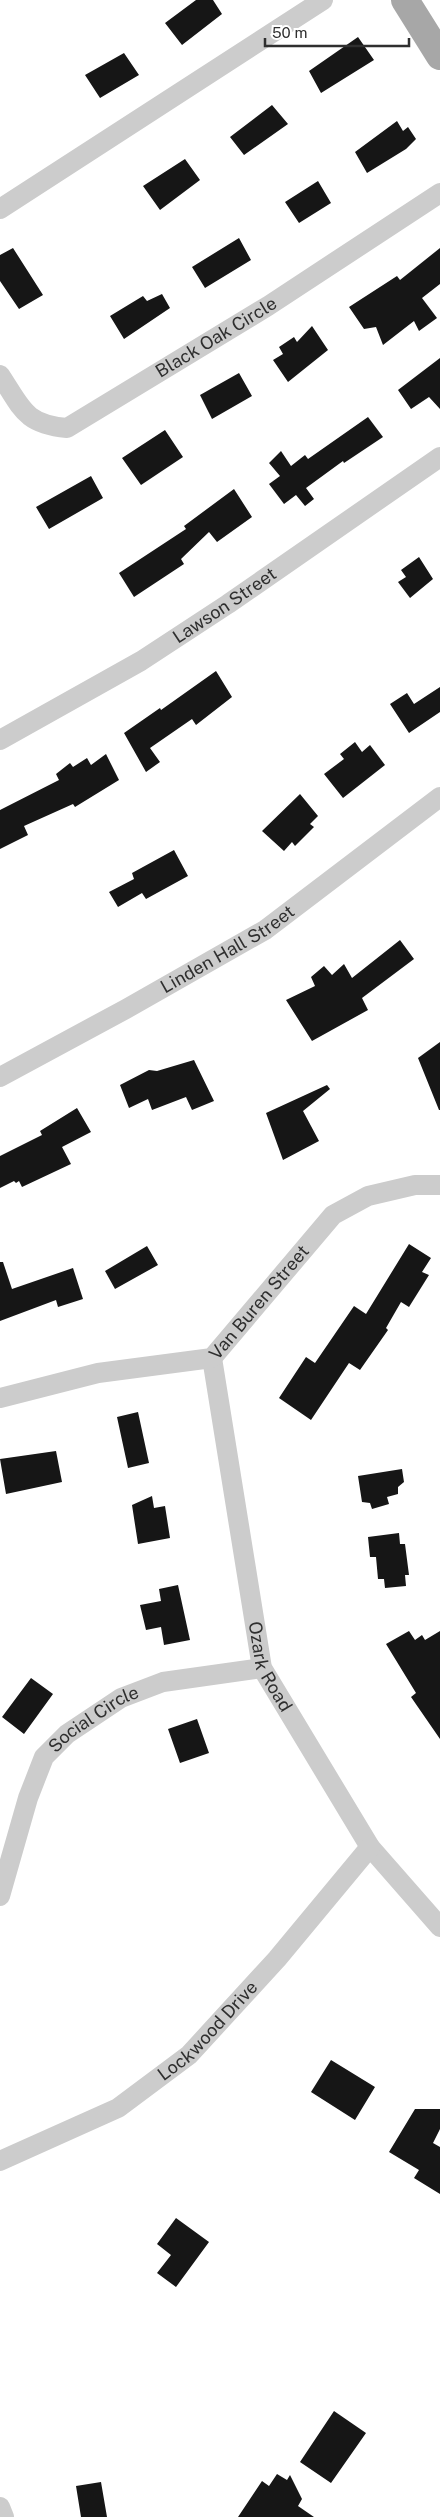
<svg xmlns="http://www.w3.org/2000/svg" width="440" height="2517" font-family="'Public Sans',sans-serif">
	<style>
		.building { fill: #161616 }
		.lines { fill: none; stroke-linecap: round; stroke-linejoin: round }
		.minor { stroke: #ccc; stroke-width: 20 }
		.primary { stroke: #a7a7a7; stroke-width: 28 }
		.labels { text-anchor: middle; stroke-width: 5; stroke-linejoin: round; paint-order: stroke }
		.street-label { font-size: 18px; fill: #2f2f2f; stroke: #fff }
	</style>
	<rect width="100%" height="100%" fill="#fff"/>
	<path class="building" d="M 196,0 L 213,0 L 222,14 L 182,45 L 165,23 Z
		M 358,37 L 374,60 L 321,93 L 309,71 Z
		M 124,53 L 139,75 L 100,98 L 85,75 Z
		M 272,105 L 288,124 L 244,155 L 230,137 Z
		M 397,121 L 403,131 L 408,127 L 416,139 L 406,149 L 367,173 L 355,152 Z
		M 185,159 L 200,180 L 160,210 L 143,186 Z
		M 318,181 L 331,203 L 299,223 L 285,202 Z
		M 239,238 L 251,260 L 205,288 L 192,267 Z
		M 13,248 L 43,295 L 19,309 L 0,281 L 0,255 Z
		M 440,248 L 440,284 L 422,298 L 437,318 L 419,331 L 414,321 L 383,345 L 376,327 L 364,329 L 349,307 L 397,276 L 400,280 Z
		M 162,294 L 170,308 L 124,339 L 110,316 L 143,296 L 147,301 Z
		M 312,326 L 328,350 L 288,382 L 273,360 L 283,354 L 279,347 L 294,337 L 297,342 Z
		M 440,358 L 440,409 L 429,397 L 411,409 L 398,390 Z
		M 239,373 L 252,396 L 212,419 L 200,395 Z
		M 368,417 L 383,437 L 344,463 L 343,461 L 306,488 L 314,499 L 305,506 L 296,495 L 284,504 L 269,484 L 280,476 L 269,463 L 281,451 L 291,466 L 305,455 L 308,459 Z
		M 165,430 L 183,457 L 141,485 L 122,458 Z
		M 91,476 L 103,498 L 49,529 L 36,507 Z
		M 234,489 L 252,517 L 217,542 L 209,532 L 181,559 L 184,564 L 134,597 L 119,573 L 186,529 L 184,526 Z
		M 419,557 L 433,579 L 410,598 L 398,582 L 406,577 L 401,570 Z
		M 216,671 L 232,697 L 196,725 L 192,719 L 150,748 L 160,762 L 146,772 L 124,733 L 160,708 L 161,710 Z
		M 440,687 L 440,712 L 409,733 L 390,704 L 407,693 L 414,704 Z
		M 355,742 L 362,752 L 370,745 L 385,765 L 343,798 L 324,774 L 344,759 L 340,754 Z
		M 106,754 L 119,780 L 75,807 L 73,804 L 24,826 L 28,835 L 0,849 L 0,810 L 59,780 L 56,774 L 70,763 L 73,767 L 87,758 L 91,765 Z
		M 300,794 L 318,816 L 310,824 L 314,827 L 295,846 L 292,842 L 284,851 L 262,831 Z
		M 174,850 L 188,876 L 146,899 L 142,893 L 118,907 L 109,892 L 134,879 L 132,873 Z
		M 400,940 L 414,959 L 362,998 L 368,1010 L 312,1041 L 286,1000 L 315,986 L 311,977 L 324,966 L 332,975 L 344,964 L 352,978 Z
		M 440,1042 L 440,1110 L 439,1110 L 418,1058 Z
		M 194,1060 L 214,1101 L 192,1110 L 186,1097 L 152,1110 L 148,1099 L 129,1108 L 120,1085 L 149,1070 L 157,1071 Z
		M 327,1085 L 330,1089 L 303,1111 L 319,1141 L 283,1160 L 266,1113 Z
		M 77,1108 L 91,1132 L 62,1147 L 71,1164 L 22,1187 L 19,1181 L 16,1183 L 14,1181 L 0,1188 L 0,1156 L 42,1135 L 40,1131 Z
		M 409,1244 L 431,1258 L 422,1272 L 429,1275 L 409,1307 L 401,1302 L 386,1328 L 388,1330 L 360,1370 L 349,1363 L 311,1420 L 279,1398 L 306,1357 L 315,1363 L 354,1306 L 366,1314 Z
		M 147,1246 L 158,1265 L 115,1289 L 105,1271 Z
		M 0,1262 L 3,1262 L 12,1289 L 73,1268 L 83,1299 L 58,1307 L 56,1300 L 0,1321 Z
		M 138,1412 L 149,1463 L 128,1468 L 117,1417 Z
		M 56,1451 L 62,1482 L 6,1494 L 0,1459 Z
		M 402,1469 L 404,1482 L 398,1487 L 398,1494 L 387,1497 L 389,1504 L 372,1509 L 370,1503 L 362,1502 L 358,1476 Z
		M 152,1496 L 154,1508 L 165,1506 L 170,1538 L 138,1544 L 132,1505 Z
		M 399,1533 L 400,1544 L 405,1544 L 409,1575 L 405,1575 L 406,1586 L 385,1588 L 384,1579 L 378,1579 L 376,1557 L 370,1557 L 368,1537 Z
		M 178,1585 L 190,1640 L 164,1645 L 161,1627 L 146,1630 L 140,1605 L 161,1601 L 159,1589 Z
		M 409,1631 L 415,1640 L 422,1635 L 425,1640 L 440,1631 L 440,1739 L 411,1697 L 416,1693 L 386,1644 Z
		M 31,1678 L 53,1694 L 24,1734 L 2,1717 Z
		M 197,1719 L 209,1753 L 180,1763 L 168,1729 Z
		M 331,2060 L 375,2087 L 355,2120 L 311,2092 Z
		M 415,2109 L 440,2109 L 440,2129 L 433,2143 L 440,2147 L 440,2194 L 414,2178 L 419,2170 L 389,2152 Z
		M 176,2218 L 209,2242 L 176,2287 L 157,2273 L 171,2255 L 157,2244 Z
		M 334,2411 L 366,2433 L 331,2483 L 300,2462 Z
		M 277,2474 L 287,2480 L 290,2475 L 302,2499 L 298,2506 L 314,2517 L 238,2517 L 262,2481 L 269,2486 Z
		M 101,2482 L 107,2517 L 81,2517 L 76,2486 Z"/>
	<g class="lines">
		<g class="minor">
			<path d="M 0,209 L 323,0"/>
			<path id="s1" d="M 0,375 C 22,408 24,424 67,428 L 268,306 L 440,193"/>
			<path id="s2" d="M 0,740 L 141,661 L 228,604 L 440,457"/>
			<path id="s3" d="M 0,1077 L 126,1009 L 265,930 L 440,797"/>
			<path id="s4" d="M 212,1358 L 262,1668 L 370,1847 L 440,1927"/>
			<path id="s5" d="M 0,1398 L 98,1373 L 212,1358 L 333,1215 L 368,1196 L 415,1185 L 440,1185"/>
			<path id="s6" d="M 0,1896 L 28,1798 L 44,1757 L 67,1734 L 121,1698 L 163,1682 L 262,1668"/>
			<path id="s7" d="M 0,2161 L 118,2108 L 189,2055 L 277,1959 L 370,1847"/>
			<path d="M 0,2507 L 4,2517"/>
		</g>
		<path class="primary" d="M 405,0 L 440,56"/>
	</g>
	<g class="labels">
		<g class="street-label">
			<text dy="6" stroke="none"><textPath href="#s1" startOffset="265">Black Oak Circle</textPath></text>
			<text dy="6" stroke="none"><textPath href="#s2" startOffset="262">Lawson Street</textPath></text>
			<text dy="6" stroke="none"><textPath href="#s3" startOffset="261">Linden Hall Street</textPath></text>
			<text dy="6" stroke="none"><textPath href="#s5" startOffset="289">Van Buren Street</textPath></text>
			<text dy="6" stroke="none"><textPath href="#s4" startOffset="315">Ozark Road</textPath></text>
			<text dy="6" stroke="none"><textPath href="#s6" startOffset="209">Social Circle</textPath></text>
			<text dy="6" stroke="none"><textPath href="#s7" startOffset="248">Lockwood Drive</textPath></text>
		</g>
	</g>
	<path d="M265 38v8h144v-8" fill="none" stroke="#2f2f2f" stroke-width="2.5"/>
	<text x="272" y="38" font-size="15" fill="#2f2f2f" stroke="#ffffff" stroke-width="4" paint-order="stroke">50 m</text>
</svg>
